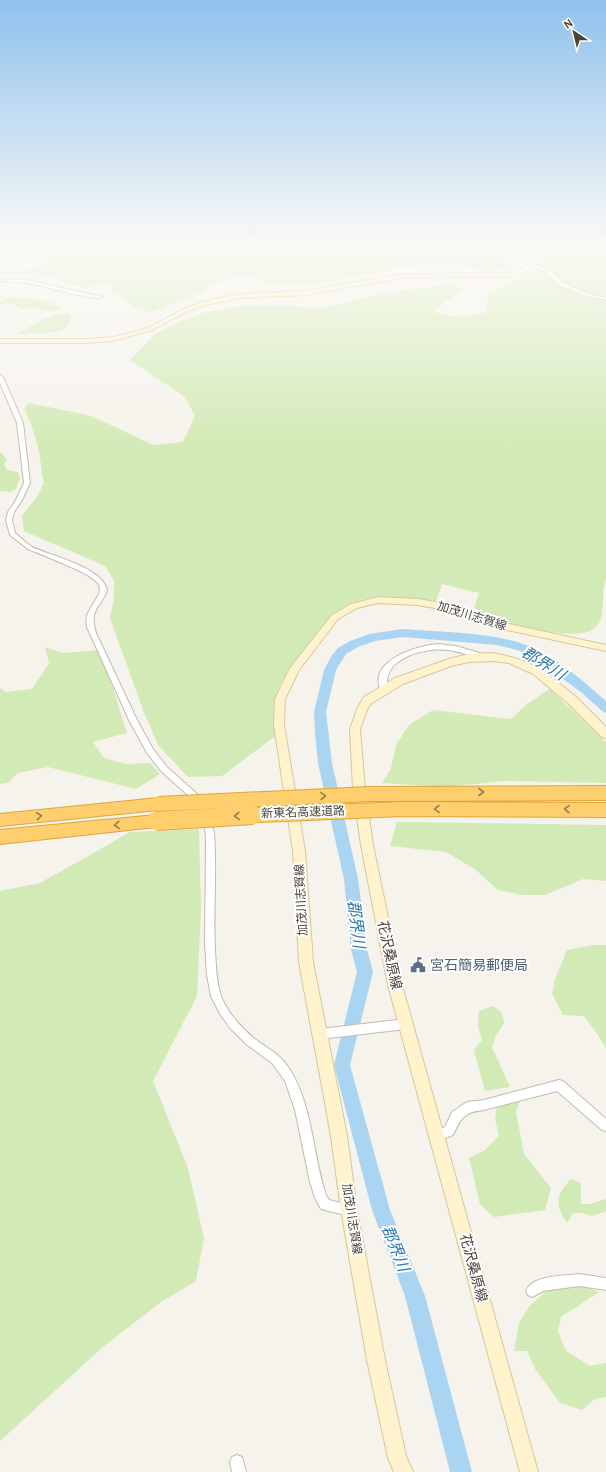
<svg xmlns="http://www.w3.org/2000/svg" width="606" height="1472" font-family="Cabin,'Noto Sans JP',sans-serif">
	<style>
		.green { fill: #d2eab5 }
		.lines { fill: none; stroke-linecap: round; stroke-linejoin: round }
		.stream { stroke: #a9d4f2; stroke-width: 1 }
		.river { fill: #a9d4f2; fill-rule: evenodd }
		.street-casing { stroke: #c2bbae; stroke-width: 2 }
		.secondary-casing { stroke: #d6c79b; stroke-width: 2 }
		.highway-casing { stroke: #e0a43c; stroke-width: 2 }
		.street { fill: #fff; fill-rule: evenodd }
		.secondary { fill: #fff3cd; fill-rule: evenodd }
		.highway { fill: #ffcf6e; fill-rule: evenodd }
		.highway-bridge-far1-casing { stroke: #e0a43c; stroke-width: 16; stroke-linecap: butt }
		.highway-bridge-casing { stroke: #e0a43c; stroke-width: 20; stroke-linecap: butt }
		.highway-bridge-far1 { stroke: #ffcf6e; stroke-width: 14 }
		.highway-bridge { stroke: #ffcf6e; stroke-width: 18 }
		.oneway { stroke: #937c4e }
		.labels { text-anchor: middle; stroke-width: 4; stroke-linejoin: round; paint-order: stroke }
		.street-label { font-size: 12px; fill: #4b4439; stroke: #fff }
		.near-street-label { font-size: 14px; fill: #4b4439; stroke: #fff }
		.near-service-label { font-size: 14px; fill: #4e5e75; stroke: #fff; text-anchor: start }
		.near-water-label { font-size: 16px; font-style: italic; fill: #2e7ab2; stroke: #fff }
	</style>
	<rect width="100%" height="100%" fill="#f6f3ec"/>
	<path class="green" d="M 19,246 L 465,246 L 483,251 L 508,255 L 514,259 L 517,265 L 511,268 L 482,270 L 444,264 L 398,268 L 315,284 L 292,285 L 271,285 L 261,278 L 235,278 L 211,284 L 205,291 L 152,312 C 138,310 127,304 118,293 L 108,292 L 113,288 L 114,285 L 108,281 L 90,287 L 74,286 L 48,276 L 39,280 L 27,274 L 0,274 L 0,271 C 17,273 31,270 46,260 L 29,251 L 14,248 Z
		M 485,246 L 606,246 L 606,298 L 590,295 L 563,283 L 559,281 L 555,274 L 530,258 L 516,252 Z
		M 533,271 L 543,272 L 551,276 L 560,285 L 585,295 L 606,300 L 606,578 C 600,593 606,609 599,623 C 597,626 591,631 587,632 C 567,638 516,627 496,619 C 489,616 482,612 474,608 L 479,593 L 442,584 L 436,601 L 377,596 L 353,602 L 332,614 L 293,663 L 280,685 L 273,706 L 278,734 L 222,776 L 188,777 L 158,745 L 143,710 L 110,618 L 114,597 L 114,581 L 105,566 L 24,531 L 22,516 L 37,497 L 44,483 C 41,472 41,462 39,452 C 36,436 31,423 24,409 L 29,403 L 92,416 L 153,445 L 183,442 L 195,416 L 185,397 L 130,360 L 156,333 L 181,321 L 206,312 L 242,306 L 293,306 L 319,309 L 382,293 L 455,284 L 463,289 L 433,311 C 451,319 468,317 486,312 L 488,294 L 510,282 L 526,277 Z
		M 9,297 C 28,298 46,298 62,308 L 49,312 L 37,307 L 21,309 C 14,304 7,301 0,306 L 0,301 Z
		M 57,314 L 70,314 L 71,322 L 62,330 L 48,333 L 17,334 L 44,319 Z
		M 0,452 L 7,459 L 4,464 L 7,470 L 18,472 L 20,478 L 16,489 L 10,492 L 0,491 Z
		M 45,647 L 62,653 L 101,650 L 127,733 L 93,742 L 104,758 L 126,764 L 150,763 L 160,774 L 136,789 L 48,767 L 18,773 L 8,783 L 0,784 L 0,688 L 6,692 L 32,689 L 49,663 Z
		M 550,689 L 606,742 L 606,783 L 504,781 L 444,787 L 382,783 L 391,768 L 396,745 L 409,725 L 433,710 L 511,719 L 527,704 Z
		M 397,822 L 606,825 L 606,881 L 583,879 L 545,895 L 523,895 L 498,890 L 476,870 L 446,852 L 390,846 Z
		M 199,829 L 201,909 L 197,996 L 153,1081 L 188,1168 L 204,1238 L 196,1281 L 161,1302 L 104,1346 L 0,1441 L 0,891 L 40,883 L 85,858 L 130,832 Z
		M 593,945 L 606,945 L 606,1048 L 598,1035 L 584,1016 L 563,1015 L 552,994 L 555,979 L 567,950 Z
		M 493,1006 L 502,1013 L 504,1023 L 495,1037 L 492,1047 L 510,1087 L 485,1091 L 474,1050 L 482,1040 L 478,1027 L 479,1011 Z
		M 521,1099 L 516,1112 L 524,1154 L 551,1188 L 545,1210 L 494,1217 L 480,1204 L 469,1158 L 485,1150 L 499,1136 L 495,1119 L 497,1104 Z
		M 571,1179 L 581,1183 L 581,1204 L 590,1204 L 606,1199 L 606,1211 L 592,1216 L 582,1213 L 573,1213 L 567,1223 C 555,1204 555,1196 571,1179 Z
		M 581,1286 L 599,1292 L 561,1317 L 558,1331 L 566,1351 L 590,1366 L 606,1363 L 606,1397 L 595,1399 L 582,1410 L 560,1403 L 535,1369 L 527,1351 L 514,1351 L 519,1323 L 530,1305 L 547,1291 Z"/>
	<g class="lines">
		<path class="stream" d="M 0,251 L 26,246"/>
		<path class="river" d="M 403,629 C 445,633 500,631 538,650 C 559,660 588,685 606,701 L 606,713 L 602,711 L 582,693 L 547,667 L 531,656 L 517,650 L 497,645 L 403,637 L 375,641 L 358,647 L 346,654 L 336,670 L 326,712 L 332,763 L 358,879 L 367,949 L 373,972 L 350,1065 L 390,1210 L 425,1296 L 472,1472 L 450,1472 L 405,1296 L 372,1210 L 334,1065 L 357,972 L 351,949 L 344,879 L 318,763 L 315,733 L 314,712 L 324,670 L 332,655 L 338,648 L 350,641 L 369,634 Z"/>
		<g class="street-casing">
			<path id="street" d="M 479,246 L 486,246 L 520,254 L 527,261 L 550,270 L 563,283 L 589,294 L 606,298 L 606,300 L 586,296 L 559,285 L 546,272 L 523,263 L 516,256 Z
				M 0,279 L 26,280 L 103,297 C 95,302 41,285 28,283 C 19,282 9,281 0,281 Z
				M 0,375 L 3,377 L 23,423 L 30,483 L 22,500 L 14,512 L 12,520 L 15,533 C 21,538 26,543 32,547 C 51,556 105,568 107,591 C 99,609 89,610 96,633 L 137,720 L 153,749 L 167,767 L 196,793 L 203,803 L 202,805 L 196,805 L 190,797 L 161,771 L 147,753 L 129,720 L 87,627 C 84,613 93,606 99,594 C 100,591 100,588 99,585 C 95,574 41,555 28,549 L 10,535 L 6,520 L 8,512 L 16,500 L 24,483 L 17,423 L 0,383 Z
				M 437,644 L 456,646 L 486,655 L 487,657 L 483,660 C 471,656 460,651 447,650 C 425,647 380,659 388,689 L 384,692 L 381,691 C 367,661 416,646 437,644 Z
				M 206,813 L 209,814 L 210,816 L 214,833 C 217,872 213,910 215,949 C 216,964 216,982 221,996 C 227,1012 242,1029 255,1039 C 271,1051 281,1054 292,1073 C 313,1110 313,1156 326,1195 L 329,1200 L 353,1206 L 355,1210 L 353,1214 L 349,1216 L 321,1209 L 315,1198 L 310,1182 L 295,1110 L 285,1081 L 272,1063 L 246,1044 L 230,1028 L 220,1014 L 211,996 L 207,975 L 205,944 L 206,840 L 205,827 L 202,816 L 203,814 Z
				M 406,1019 L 410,1021 L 411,1024 L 410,1027 L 406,1029 L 320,1039 L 316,1037 L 315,1034 L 316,1031 L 320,1029 Z
				M 559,1080 L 563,1081 L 606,1119 L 606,1131 L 602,1130 L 557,1091 L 484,1110 C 464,1112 461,1118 453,1135 L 437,1141 L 433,1140 L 432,1136 L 433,1132 L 445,1127 L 452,1112 L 467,1102 L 484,1100 Z
				M 579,1274 L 606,1278 L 606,1290 L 579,1286 L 543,1291 L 532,1297 L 528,1295 L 526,1291 C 532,1275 564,1276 579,1274 Z
				M 237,1455 L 242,1457 L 246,1472 L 232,1472 L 230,1462 L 232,1457 Z"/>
		</g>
		<g class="secondary-casing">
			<path id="secondary" d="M 524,246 L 530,246 L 538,257 L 535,266 L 521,274 L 507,277 L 401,278 L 306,295 L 239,298 L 206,305 L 188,311 L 152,330 L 113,341 L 87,343 L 0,343 L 0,339 L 87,339 L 113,337 L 148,328 L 184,309 L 202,302 L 239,294 L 306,291 L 401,274 L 507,273 L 517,271 L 530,264 L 532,257 Z
				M 378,597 L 418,599 L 453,605 L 500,622 L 606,645 L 606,651 L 497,628 L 451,611 L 418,605 L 378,603 L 357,608 L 338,619 L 299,670 L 285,699 L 284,725 L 305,851 L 313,962 L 347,1136 L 357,1210 L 385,1360 L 406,1456 L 413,1472 L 394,1472 L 388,1458 L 367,1360 L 341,1210 L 331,1136 L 299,962 L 293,851 L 274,725 L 275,699 L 290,668 L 332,615 L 351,604 Z
				M 493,653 L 515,658 L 541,668 L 576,697 L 606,727 L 606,738 L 602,737 L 568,703 L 533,674 L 509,663 L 493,661 L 469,662 L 451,666 L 403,684 L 372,703 L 368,708 L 360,729 L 365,789 L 373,845 L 402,985 L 538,1472 L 520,1472 L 388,985 L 361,845 L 353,789 L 350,729 L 358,707 L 364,697 L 395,678 L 449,659 L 469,654 Z"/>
		</g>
		<g class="highway-casing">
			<path id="highway" d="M 158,798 L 164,800 L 166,804 L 164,808 L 158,810 L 0,826 L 0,814 Z
				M 156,815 L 162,816 L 164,821 L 162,826 L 156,827 L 0,844 L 0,830 Z"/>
		</g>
		<use href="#street" class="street"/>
		<use href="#secondary" class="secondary"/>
		<use href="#highway" class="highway"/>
		<g class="highway-bridge-far1-casing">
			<path id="highway-bridge-far1" d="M 158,804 L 370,794 L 606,793
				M 236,816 L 402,809 L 606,810"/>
		</g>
		<g class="highway-bridge-casing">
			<path id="highway-bridge" d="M 156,821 L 253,815"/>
		</g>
		<use href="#highway-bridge-far1" class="highway-bridge-far1"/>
		<use href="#highway-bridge" class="highway-bridge"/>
	</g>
	<defs><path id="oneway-chevron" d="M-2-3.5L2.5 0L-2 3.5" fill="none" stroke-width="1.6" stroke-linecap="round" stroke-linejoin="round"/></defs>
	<g class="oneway">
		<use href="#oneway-chevron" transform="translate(481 792)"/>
		<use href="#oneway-chevron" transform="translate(323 796) rotate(-2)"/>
		<use href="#oneway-chevron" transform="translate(437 809) rotate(179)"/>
		<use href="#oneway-chevron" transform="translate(567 809) rotate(-179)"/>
		<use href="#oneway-chevron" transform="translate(39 816) rotate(-6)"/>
		<use href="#oneway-chevron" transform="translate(237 816) rotate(176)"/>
		<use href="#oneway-chevron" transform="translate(117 825) rotate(175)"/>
	</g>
	<linearGradient id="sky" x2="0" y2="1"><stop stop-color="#8fc1ec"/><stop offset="0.54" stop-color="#fbfaf6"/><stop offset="1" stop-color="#fbfaf6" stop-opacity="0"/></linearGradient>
	<rect width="606" height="452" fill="url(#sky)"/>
	<defs>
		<g id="civic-bare" transform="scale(1.2)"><path d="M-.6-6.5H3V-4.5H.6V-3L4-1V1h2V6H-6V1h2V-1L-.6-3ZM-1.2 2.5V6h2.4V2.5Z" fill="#5c6f8a" stroke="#fff" stroke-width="2.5" paint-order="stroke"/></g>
	</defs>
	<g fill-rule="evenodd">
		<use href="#civic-bare" x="418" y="965"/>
	</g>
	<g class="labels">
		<g class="street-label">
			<text transform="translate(472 616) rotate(17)" y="4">加茂川志賀線</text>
			<text transform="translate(303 812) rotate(-2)" y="4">新東名高速道路</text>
			<text transform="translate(301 900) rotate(-93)" y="4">加茂川志賀線</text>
			<text transform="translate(352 1219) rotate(81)" y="4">加茂川志賀線</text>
		</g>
		<g class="near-street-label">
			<text transform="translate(390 955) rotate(78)" y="5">花沢桑原線</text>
			<text transform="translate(474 1268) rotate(75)" y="5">花沢桑原線</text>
		</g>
		<g class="near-service-label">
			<text x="430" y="970">宮石簡易郵便局</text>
		</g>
		<g class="near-water-label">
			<text transform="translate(544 663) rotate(32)" y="6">郡界川</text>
			<text transform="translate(357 924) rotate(83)" y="6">郡界川</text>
			<text transform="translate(396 1248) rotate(68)" y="6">郡界川</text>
		</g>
	</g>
	<g transform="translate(574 32) rotate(325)" stroke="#ffffff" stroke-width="3" paint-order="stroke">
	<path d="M0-3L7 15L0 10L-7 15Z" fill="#4b4439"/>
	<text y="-6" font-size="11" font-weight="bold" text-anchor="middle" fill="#4b4439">N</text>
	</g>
</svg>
